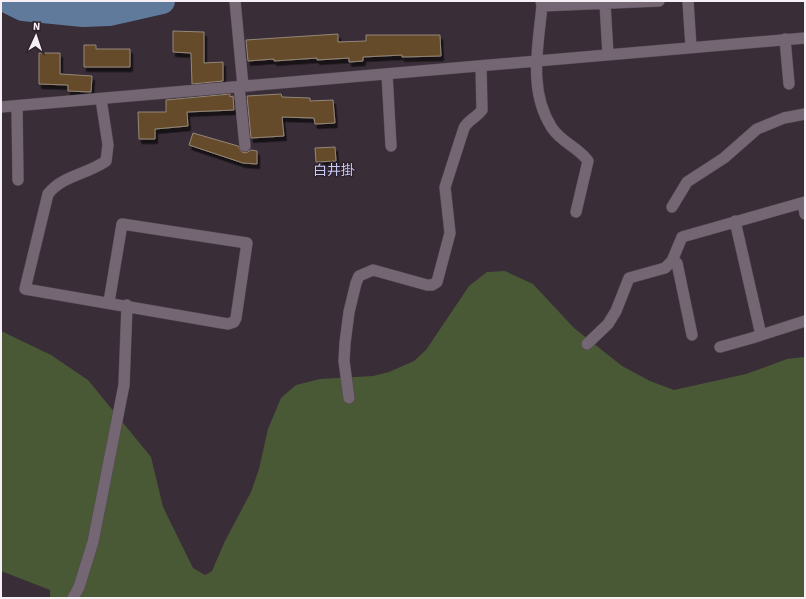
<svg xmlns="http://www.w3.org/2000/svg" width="806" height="599" font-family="'Source Sans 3','Noto Sans JP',sans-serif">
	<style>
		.green { fill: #4a5935 }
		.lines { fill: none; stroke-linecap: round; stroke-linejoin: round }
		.river { stroke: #607a9b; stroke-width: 26 }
		.building { fill: #664b2b; stroke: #938779; filter: url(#shadow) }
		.minor-casing { stroke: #544953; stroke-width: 12 }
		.minor { stroke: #746673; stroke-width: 11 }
		.labels { text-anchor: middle; stroke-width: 3; stroke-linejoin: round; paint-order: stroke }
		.quarter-label { font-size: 14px; fill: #c7cbf7; stroke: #2f232d }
	</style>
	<defs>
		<filter id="shadow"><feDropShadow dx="2.5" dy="4.5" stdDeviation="0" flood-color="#0009"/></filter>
	</defs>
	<rect width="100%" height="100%" fill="#392d38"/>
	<path class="green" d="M 505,271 L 533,284 L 574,328 L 622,366 L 650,381 L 674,390 L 746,374 L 787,359 L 805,357 L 805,598 L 50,598 L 50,590 L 1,571 L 1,331 L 51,355 L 88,380 L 151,457 L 163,507 L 193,568 L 205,575 L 212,571 L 225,541 L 251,492 L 259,469 L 268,429 L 281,398 L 296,385 L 320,379 L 373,376 L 389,372 L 414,361 L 426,350 L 469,286 L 487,272 Z"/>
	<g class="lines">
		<path class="river" d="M 9,1 L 23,8 L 83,14 L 109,13 L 162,1"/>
	</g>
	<path class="building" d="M 173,31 L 204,32 L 204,63 L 223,62 L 223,81 L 192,84 L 191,53 L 173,52 Z
		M 338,34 L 338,42 L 366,41 L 366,35 L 440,35 L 441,56 L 402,57 L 402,55 L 363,57 L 363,61 L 349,62 L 349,58 L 317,60 L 317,58 L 274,61 L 274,59 L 248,61 L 246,40 Z
		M 84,45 L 96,45 L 96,49 L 130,49 L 130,67 L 84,67 Z
		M 39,53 L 60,53 L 60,74 L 92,76 L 91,92 L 68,91 L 68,85 L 39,84 Z
		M 230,94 L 230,97 L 233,96 L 234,110 L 187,112 L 188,126 L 155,129 L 155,139 L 139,139 L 138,112 L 166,112 L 166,100 Z
		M 281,94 L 282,97 L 310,98 L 310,101 L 333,100 L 335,123 L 315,124 L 314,118 L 282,117 L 284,136 L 251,138 L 247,96 Z
		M 193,133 L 238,146 L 242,152 L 246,153 L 251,150 L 257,151 L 257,164 L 243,163 L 189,145 Z
		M 335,147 L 336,161 L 316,162 L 315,148 Z"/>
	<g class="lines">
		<g class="minor-casing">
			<path id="minor" d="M 235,1 L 243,86
				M 541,1 L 542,6 C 538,47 528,91 552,128 C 562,143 578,147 588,161 L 576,212
				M 688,1 L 691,47
				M 605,3 L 608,55
				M 542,6 L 659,1
				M 785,39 L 789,84
				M 387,74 L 391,146
				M 239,86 L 245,146
				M 101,99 L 108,145 L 106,161 C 86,175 63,175 48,194 L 25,289 L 228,324 L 234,322 L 236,318 L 247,243 L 122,224 L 109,302
				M 17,106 L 18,180
				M 1,107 L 805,38
				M 803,203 L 805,214
				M 672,207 L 687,182 L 724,158 L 757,129 L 784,118 L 805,114
				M 735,221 L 761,335
				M 672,261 L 677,263 L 692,335
				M 587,344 L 608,324 L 616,311 L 629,278 L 665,268 L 672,261 L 682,237 L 805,202
				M 720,347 L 752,338 L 805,321
				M 349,398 L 344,361 L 345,343 L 349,312 L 356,283 L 359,276 L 373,270 L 427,285 L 432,285 L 437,282 L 450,233 L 445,187 L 464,128 C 468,120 476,118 482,110 L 481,66
				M 73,598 L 79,587 L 93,542 L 124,385 L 127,305"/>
		</g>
		<use href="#minor" class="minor"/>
	</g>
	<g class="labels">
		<g class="quarter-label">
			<text x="334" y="175">白井掛</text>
		</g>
	</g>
	<rect width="806" height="599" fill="none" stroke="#f7eff6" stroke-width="4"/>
	<g transform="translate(36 36) rotate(3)" stroke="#2f232d" stroke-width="3" paint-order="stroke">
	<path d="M0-3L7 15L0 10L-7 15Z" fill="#f7eff6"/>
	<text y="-6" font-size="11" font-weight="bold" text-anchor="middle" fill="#f7eff6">N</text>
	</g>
</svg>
